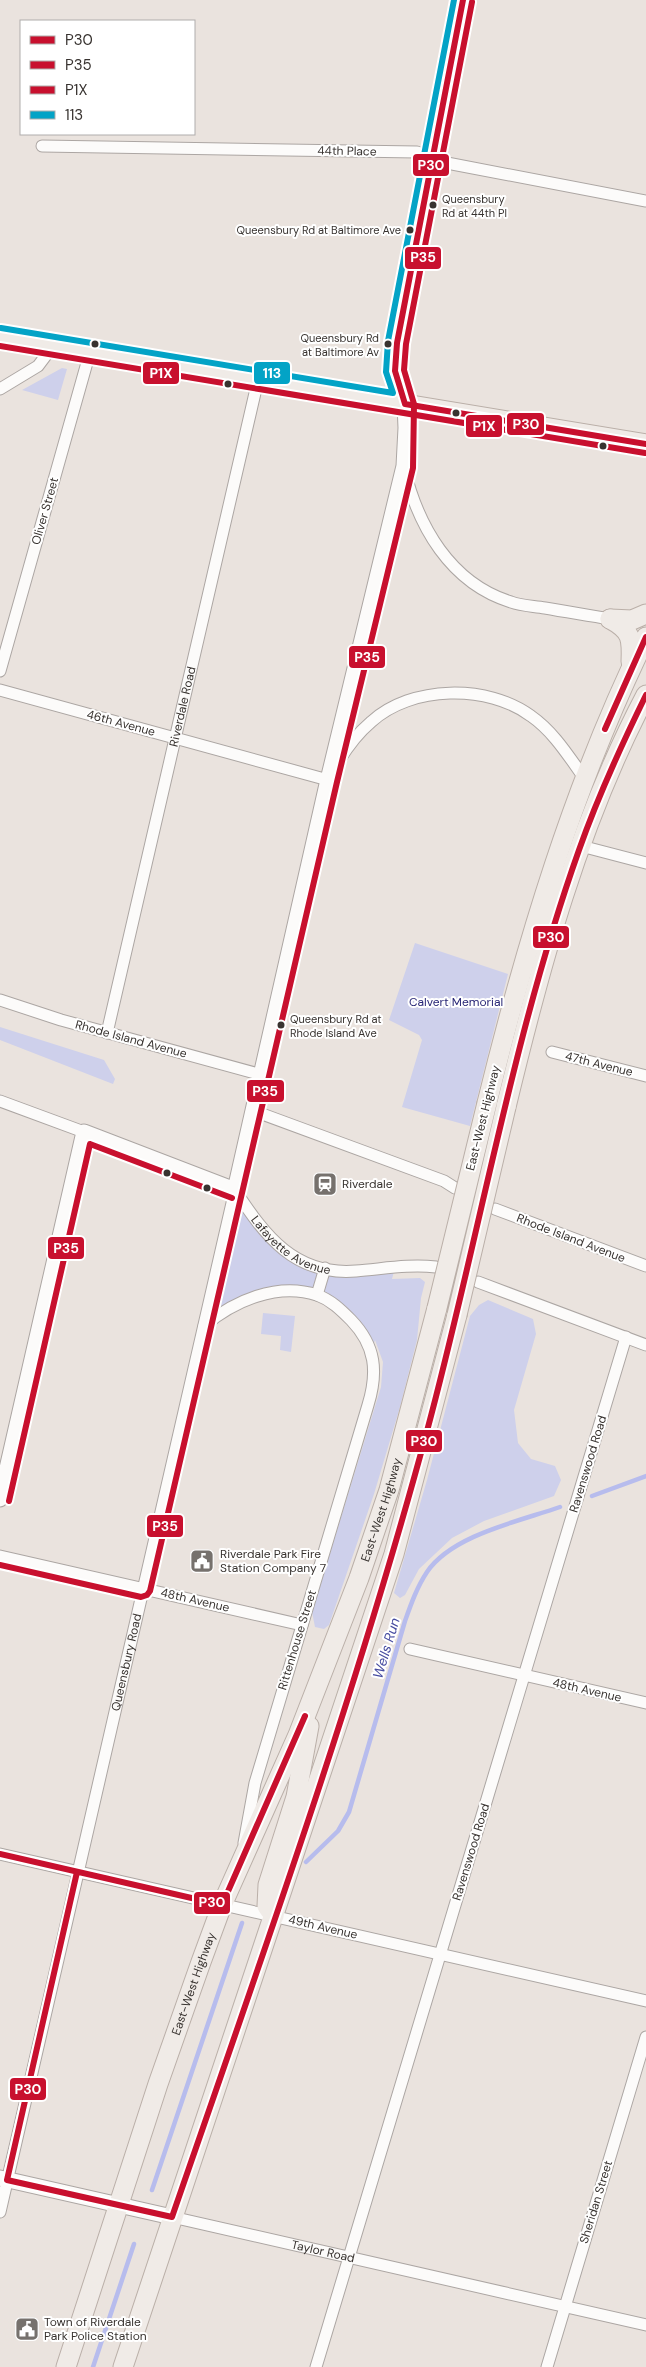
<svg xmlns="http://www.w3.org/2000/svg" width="646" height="2367" font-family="'DM Sans',sans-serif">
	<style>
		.green { fill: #ced0eb }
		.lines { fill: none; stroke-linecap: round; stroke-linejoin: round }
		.stream { stroke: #b7bced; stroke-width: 4.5 }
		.minor-casing { stroke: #aca6a3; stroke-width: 13 }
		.tertiary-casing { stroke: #aca6a3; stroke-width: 17 }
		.primary-casing { stroke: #baafa8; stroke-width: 21 }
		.minor { stroke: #fcfbfa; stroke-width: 11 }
		.tertiary { stroke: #fcfbfa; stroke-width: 15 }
		.primary { stroke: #f0ebe7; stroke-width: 19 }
		.primary-bridge-casing { stroke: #baafa8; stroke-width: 21; stroke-linecap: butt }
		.primary-bridge { stroke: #f0ebe7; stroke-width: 19 }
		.bus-1-casing { stroke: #fff; stroke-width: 10 }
		.bus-2-casing { stroke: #fff; stroke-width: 10 }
		.bus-3-casing { stroke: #fff; stroke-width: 10 }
		.bus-4-casing { stroke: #fff; stroke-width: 10 }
		.bus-1 { stroke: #c8102e; stroke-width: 6 }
		.bus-2 { stroke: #c8102e; stroke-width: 6 }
		.bus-3 { stroke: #c8102e; stroke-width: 6 }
		.bus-4 { stroke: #03a3c6; stroke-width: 6 }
		.bus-dot { fill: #383330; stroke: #fff; stroke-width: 2 }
		.labels { text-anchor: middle; stroke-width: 4; stroke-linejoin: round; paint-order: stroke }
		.bus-label { font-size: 11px; fill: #383330; stroke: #fff; text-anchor: start }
		.street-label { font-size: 12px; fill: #383330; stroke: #fff }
		.park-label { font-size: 12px; fill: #282676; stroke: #fff }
		.poi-label { font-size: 12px; fill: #383330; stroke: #fff; text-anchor: start }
		.water-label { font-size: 14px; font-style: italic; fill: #474ca0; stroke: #fff }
		.line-badge { stroke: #fff; stroke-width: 2 }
		.badge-label { font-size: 14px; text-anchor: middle; font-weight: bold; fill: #fff }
	</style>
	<rect width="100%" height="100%" fill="#eae3de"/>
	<path class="green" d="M 62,368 L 67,369 L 58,400 L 22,390 Z
		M 415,943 L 508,974 L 470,1126 L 402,1107 L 422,1040 L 419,1035 L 389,1020 Z
		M 0,1027 L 104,1060 L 115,1079 L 113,1084 L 0,1040 Z
		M 236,1191 L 259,1226 L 312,1265 L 395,1267 L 392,1279 L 420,1278 L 425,1282 L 421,1298 L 417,1340 L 400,1407 L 374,1494 L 329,1625 L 324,1629 L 315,1627 L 312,1612 L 381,1387 L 383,1362 L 375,1340 L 371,1354 L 360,1330 L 317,1295 L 261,1295 L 204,1326 Z
		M 488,1300 L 533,1319 L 536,1334 L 514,1410 L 518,1443 L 531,1459 L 555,1466 L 561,1480 L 554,1496 L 484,1521 L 452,1538 L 419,1569 L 405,1595 L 400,1598 L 394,1593 L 427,1480 L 470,1316 L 479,1305 Z
		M 263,1313 L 295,1316 L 291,1352 L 280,1350 L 281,1336 L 261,1334 Z"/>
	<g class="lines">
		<path class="stream" d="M 592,1496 L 646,1476
			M 306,1862 L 338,1831 L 349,1812 L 405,1621 C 411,1604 417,1587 427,1572 C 452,1535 520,1521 560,1507
			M 152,2190 L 242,1923
			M 93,2367 L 134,2244"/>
		<g class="minor-casing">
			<g id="minor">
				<path d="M 42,146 L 417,152 L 447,163 L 646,201"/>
				<path d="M 0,389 L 38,366 L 53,346"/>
				<path d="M 404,468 C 418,526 450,583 511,602 C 522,606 534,606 545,608 C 567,612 588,615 610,619"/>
				<path d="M 0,671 L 90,352"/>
				<path d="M 0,690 L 328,780 C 339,759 353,737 371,722 C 411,685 488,684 531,716 C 554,732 569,757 585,779"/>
				<path d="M 581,846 L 646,863"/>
				<path d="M 0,1000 L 61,1020 L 262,1075"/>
				<path id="s1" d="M 107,1033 L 258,380"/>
				<path d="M 552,1052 L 646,1076"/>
				<path d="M 0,1101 L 84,1132"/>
				<path d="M 254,1111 L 444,1181 L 455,1188"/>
				<path id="s2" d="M 235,1190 C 265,1236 295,1276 356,1271 C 383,1269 408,1264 436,1267"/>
				<path d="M 495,1209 L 646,1266"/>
				<path d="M 478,1282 L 646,1345"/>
				<path d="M 317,1295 L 325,1268"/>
				<path d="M 204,1326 C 234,1301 277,1282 317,1295 C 331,1300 341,1310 351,1320 C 376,1346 378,1372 368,1405 L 255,1783 L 244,1843"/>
				<path d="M 0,1556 L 302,1625"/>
				<path d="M 410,1649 L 646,1703"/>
				<path d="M 0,1854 L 646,2001"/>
				<path id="s3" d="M 0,2212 L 235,1190"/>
				<path id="s4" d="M 172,2217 L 646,2325"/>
				<path d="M 316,2367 L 626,1337"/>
				<path d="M 547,2367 L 646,2037"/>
			</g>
		</g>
		<g class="tertiary-casing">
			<path id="tertiary" d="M 0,1499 L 84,1132 L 235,1190 L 328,780 L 404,466 L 406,428 L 405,404 L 395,371 L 397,343 L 463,0
				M 0,2178 L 172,2217"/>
		</g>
		<g class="primary-casing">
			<g id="primary">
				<path d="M 0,337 L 646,444"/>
				<path d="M 610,619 C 632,631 632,639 631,662"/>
				<path d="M 610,619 L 632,620 L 646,614"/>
				<path d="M 487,1103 C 526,944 574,784 646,637"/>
				<path d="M 506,1107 C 540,966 578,824 646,695"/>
				<path d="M 274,1916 L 267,1906 L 268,1885 L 296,1797 L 309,1726"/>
				<path id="s5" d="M 66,2367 L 158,2084 L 201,1962 L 222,1905 L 298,1735 L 359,1578 L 389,1490 L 437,1308"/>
				<path d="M 123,2367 L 394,1554 L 457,1315"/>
			</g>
		</g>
		<use href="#minor" class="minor"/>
		<use href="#tertiary" class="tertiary"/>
		<use href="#primary" class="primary"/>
		<g class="primary-bridge-casing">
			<path id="primary-bridge" d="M 437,1308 L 487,1103
				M 457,1315 L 506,1107"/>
		</g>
		<use href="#primary-bridge" class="primary-bridge"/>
		<g class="bus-1-casing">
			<path id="bus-1" d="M 405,404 L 395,371 L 397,343 L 463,0
				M 405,404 L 646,444
				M 605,729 L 646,637
				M 0,1854 L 222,1905 L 305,1716
				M 77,1872 L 7,2180 L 172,2217 C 262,1957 355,1697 427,1431 C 479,1238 512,1038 579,850 C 598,796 621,746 646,695"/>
		</g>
		<g class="bus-2-casing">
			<path id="bus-2" d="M 9,1501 L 90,1144 L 232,1198
				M 0,1565 L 141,1597 L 147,1595 L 150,1591 L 337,782 L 413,468 L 414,404 L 404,370 L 406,344 L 472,2"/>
		</g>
		<g class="bus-3-casing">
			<path id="bus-3" d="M 0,346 L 645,453"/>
		</g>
		<g class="bus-4-casing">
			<path id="bus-4" d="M 1,328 L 393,393 L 386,372 L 388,341 L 454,0"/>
		</g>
		<use href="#bus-1" class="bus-1"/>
		<use href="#bus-2" class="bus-2"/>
		<use href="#bus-3" class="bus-3"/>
		<use href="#bus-4" class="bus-4"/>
	</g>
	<defs>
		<g id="station-square" transform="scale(1.25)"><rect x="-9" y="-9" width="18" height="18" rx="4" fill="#76716d" stroke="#fff"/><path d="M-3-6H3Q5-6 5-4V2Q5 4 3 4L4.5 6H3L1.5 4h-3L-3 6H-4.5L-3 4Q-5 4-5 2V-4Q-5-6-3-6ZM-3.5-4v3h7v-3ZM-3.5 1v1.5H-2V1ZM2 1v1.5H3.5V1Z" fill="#fff"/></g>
		<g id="civic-square" transform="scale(1.25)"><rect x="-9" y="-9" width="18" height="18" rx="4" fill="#76716d" stroke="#fff"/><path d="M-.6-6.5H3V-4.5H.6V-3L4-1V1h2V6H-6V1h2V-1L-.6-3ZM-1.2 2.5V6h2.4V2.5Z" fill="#fff"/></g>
	</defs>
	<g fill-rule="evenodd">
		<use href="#station-square" x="325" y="1184"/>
		<use href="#civic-square" x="202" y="1561"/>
		<use href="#civic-square" x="27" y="2329"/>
	</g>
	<g class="bus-dot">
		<circle cx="433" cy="205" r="4.5"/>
		<circle cx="410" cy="230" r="4.5"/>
		<circle cx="95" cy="344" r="4.5"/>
		<circle cx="388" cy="344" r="4.5"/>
		<circle cx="228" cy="384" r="4.5"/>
		<circle cx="456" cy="413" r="4.5"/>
		<circle cx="603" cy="446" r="4.5"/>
		<circle cx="281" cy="1025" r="4.5"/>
		<circle cx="167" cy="1173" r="4.5"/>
		<circle cx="207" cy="1188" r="4.5"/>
	</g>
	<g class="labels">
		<g class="bus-label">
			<text x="442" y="203">Queensbury<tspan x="442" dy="14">Rd at 44th Pl</tspan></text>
			<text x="401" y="234" text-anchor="end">Queensbury Rd at Baltimore Ave</text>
			<text x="379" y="342" text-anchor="end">Queensbury Rd<tspan x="379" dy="14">at Baltimore Av</tspan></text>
			<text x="290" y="1023">Queensbury Rd at<tspan x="290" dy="14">Rhode Island Ave</tspan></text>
		</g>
		<g class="street-label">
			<text transform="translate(347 151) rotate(1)" y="4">44th Place</text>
			<text transform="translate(45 511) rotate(-74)" y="4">Oliver Street</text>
			<text dy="4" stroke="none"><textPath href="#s1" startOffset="335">Riverdale Road</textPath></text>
			<text transform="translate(121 723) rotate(15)" y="4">46th Avenue</text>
			<text transform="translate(131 1039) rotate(15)" y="4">Rhode Island Avenue</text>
			<text transform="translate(599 1064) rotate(14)" y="4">47th Avenue</text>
			<text transform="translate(483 1118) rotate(-76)" y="4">East-West Highway</text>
			<text transform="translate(571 1238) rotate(21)" y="4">Rhode Island Avenue</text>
			<text dy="4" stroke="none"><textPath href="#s2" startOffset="81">Lafayette Avenue</textPath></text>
			<text transform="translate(588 1464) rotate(-73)" y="4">Ravenswood Road</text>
			<text dy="4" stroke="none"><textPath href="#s5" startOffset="914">East-West Highway</textPath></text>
			<text transform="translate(195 1600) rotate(13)" y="4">48th Avenue</text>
			<text transform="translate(297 1640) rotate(-73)" y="4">Rittenhouse Street</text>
			<text dy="4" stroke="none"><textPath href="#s3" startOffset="564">Queensbury Road</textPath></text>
			<text transform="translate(587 1690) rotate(13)" y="4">48th Avenue</text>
			<text transform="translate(471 1852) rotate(-73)" y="4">Ravenswood Road</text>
			<text transform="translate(323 1927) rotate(13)" y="4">49th Avenue</text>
			<text dy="4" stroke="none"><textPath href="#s5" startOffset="404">East-West Highway</textPath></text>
			<text transform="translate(596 2202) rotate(-73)" y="4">Sheridan Street</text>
			<text dy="4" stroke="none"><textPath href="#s4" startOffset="155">Taylor Road</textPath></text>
		</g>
		<g class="park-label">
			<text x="456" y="1006">Calvert Memorial</text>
		</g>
		<g class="poi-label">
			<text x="342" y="1188">Riverdale</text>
			<text x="220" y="1558">Riverdale Park Fire<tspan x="220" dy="14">Station Company 7</tspan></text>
			<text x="44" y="2326">Town of Riverdale<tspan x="44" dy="14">Park Police Station</tspan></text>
		</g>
		<g class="water-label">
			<text transform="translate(386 1648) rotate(-73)" y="5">Wells Run</text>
		</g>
	</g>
	<g class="line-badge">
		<rect x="412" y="153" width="38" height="24" rx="5" fill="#c8102e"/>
		<rect x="404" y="246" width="38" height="24" rx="5" fill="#c8102e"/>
		<rect x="142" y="361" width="38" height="24" rx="5" fill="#c8102e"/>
		<rect x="253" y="361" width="38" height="24" rx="5" fill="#03a3c6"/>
		<rect x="506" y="412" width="39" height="24" rx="5" fill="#c8102e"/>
		<rect x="465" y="414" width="38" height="24" rx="5" fill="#c8102e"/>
		<rect x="348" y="645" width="38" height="24" rx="5" fill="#c8102e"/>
		<rect x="532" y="925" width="38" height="24" rx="5" fill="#c8102e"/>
		<rect x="246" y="1079" width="39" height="24" rx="5" fill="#c8102e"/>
		<rect x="47" y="1236" width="38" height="24" rx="5" fill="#c8102e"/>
		<rect x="405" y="1429" width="38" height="24" rx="5" fill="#c8102e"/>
		<rect x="146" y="1514" width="38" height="24" rx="5" fill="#c8102e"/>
		<rect x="193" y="1891" width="38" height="24" rx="5" fill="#c8102e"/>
		<rect x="9" y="2077" width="38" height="24" rx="5" fill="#c8102e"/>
	</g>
	<g class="badge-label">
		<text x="431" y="170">P30</text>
		<text x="423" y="262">P35</text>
		<text x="161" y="378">P1X</text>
		<text x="272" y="378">113</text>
		<text x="526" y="429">P30</text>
		<text x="484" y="431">P1X</text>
		<text x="367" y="662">P35</text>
		<text x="551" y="942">P30</text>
		<text x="265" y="1096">P35</text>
		<text x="66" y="1253">P35</text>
		<text x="424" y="1446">P30</text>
		<text x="165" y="1531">P35</text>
		<text x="212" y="1907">P30</text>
		<text x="28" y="2094">P30</text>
	</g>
	<rect x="20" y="20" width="175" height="115" fill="#ffffff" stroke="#afadac"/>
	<rect x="30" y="36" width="25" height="8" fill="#c8102e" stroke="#afadac"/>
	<text x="65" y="45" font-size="15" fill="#383330">P30</text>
	<rect x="30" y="61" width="25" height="8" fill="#c8102e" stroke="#afadac"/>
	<text x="65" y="70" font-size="15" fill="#383330">P35</text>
	<rect x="30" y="86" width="25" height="8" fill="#c8102e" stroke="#afadac"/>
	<text x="65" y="95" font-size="15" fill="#383330">P1X</text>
	<rect x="30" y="111" width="25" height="8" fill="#03a3c6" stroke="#afadac"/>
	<text x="65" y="120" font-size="15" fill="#383330">113</text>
</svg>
